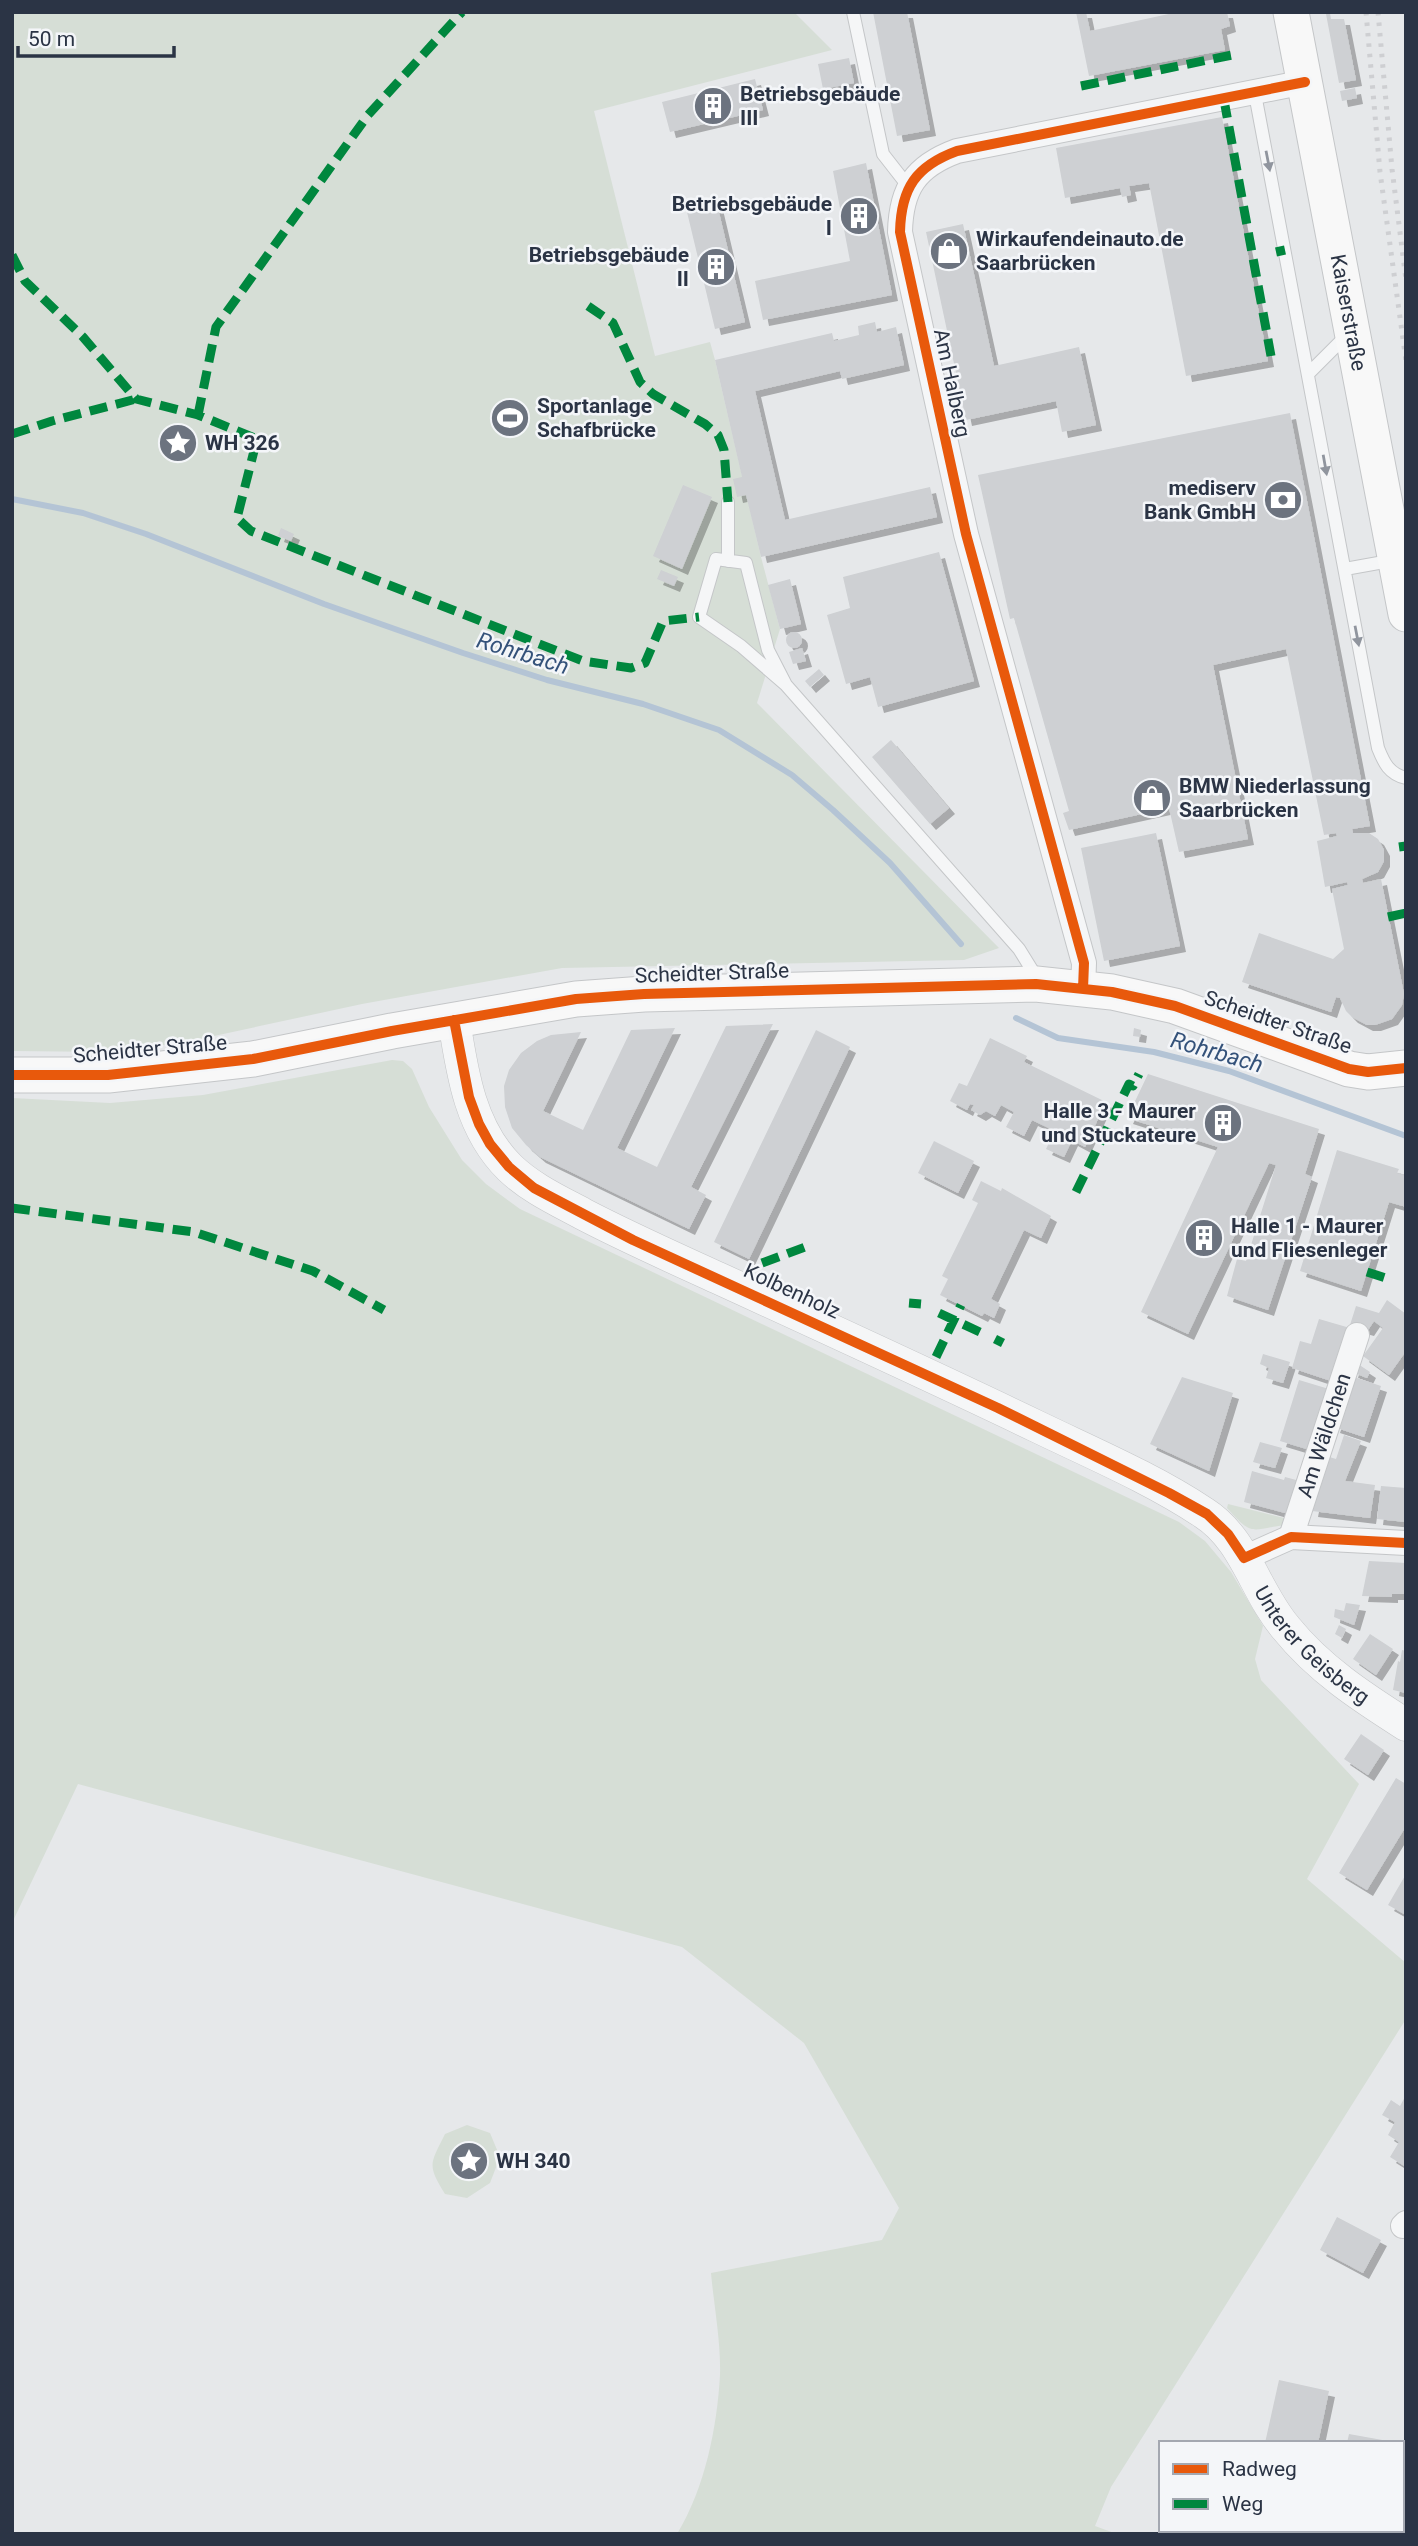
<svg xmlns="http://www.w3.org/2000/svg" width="1418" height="2546" font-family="Roboto,sans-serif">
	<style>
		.green { fill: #d6ded6 }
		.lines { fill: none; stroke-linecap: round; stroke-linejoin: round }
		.stream { stroke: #b4c4d5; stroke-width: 6 }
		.building { fill: #ced0d3; filter: url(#shadow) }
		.service-casing { stroke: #c4c6c8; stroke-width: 14 }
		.minor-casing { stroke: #c4c6c8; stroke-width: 26 }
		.tertiary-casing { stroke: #c4c6c8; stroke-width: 33 }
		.secondary-casing { stroke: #c4c6c8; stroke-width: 37 }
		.service { stroke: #f5f6f7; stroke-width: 12 }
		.minor { stroke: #f5f6f7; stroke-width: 24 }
		.tertiary { stroke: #f5f6f7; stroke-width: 32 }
		.secondary { stroke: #f8f8f8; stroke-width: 35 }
		.rail { stroke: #cecfd2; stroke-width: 5; stroke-dasharray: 3.5 7; stroke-linecap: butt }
		.quiet { stroke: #00873e; stroke-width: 9; stroke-dasharray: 18 9; stroke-linecap: butt }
		.cycleway-casing { stroke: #f4f6f9; stroke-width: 15 }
		.cycleway { stroke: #e8590c; stroke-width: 10 }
		.oneway { fill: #90959e }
		.labels { text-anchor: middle; stroke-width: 5; stroke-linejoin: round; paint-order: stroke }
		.poi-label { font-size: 21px; font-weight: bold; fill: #2b3445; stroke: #f4f6f9; text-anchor: start }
		.street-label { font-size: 21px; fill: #2b3445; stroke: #f4f6f9 }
		.water-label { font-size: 23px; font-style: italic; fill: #34527a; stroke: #f4f6f9 }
	</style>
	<defs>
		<filter id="shadow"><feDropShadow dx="6" dy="6" stdDeviation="0" flood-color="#0004"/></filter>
	</defs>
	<rect width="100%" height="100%" fill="#e6e8ea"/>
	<path class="green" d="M 12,12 L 794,12 L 832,50 L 594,111 L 655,356 L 710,342 L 715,360 L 761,557 L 780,629 L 757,703 L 999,948 L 964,960 L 562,968 L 362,1004 L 186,1042 L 109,1052 L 12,1051 Z
		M 392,1060 L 403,1061 L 412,1069 L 429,1107 L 462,1160 L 486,1184 L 520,1209 L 1179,1522 L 1205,1541 L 1231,1572 L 1263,1626 L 1255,1659 L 1261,1680 L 1359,1784 L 1307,1879 L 1406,1963 L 1406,2019 L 1111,2487 L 1095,2526 L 1117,2534 L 677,2534 C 705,2488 717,2428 720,2375 C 721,2342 714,2306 711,2273 L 882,2240 L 899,2208 L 804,2043 L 682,1947 L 78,1784 L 12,1923 L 12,1098 L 110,1103 L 203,1095 Z
		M 1228,1504 L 1288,1519 L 1286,1525 C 1250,1529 1254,1538 1227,1508 Z
		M 467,2125 L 490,2133 L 500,2157 L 490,2183 L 467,2198 L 445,2194 C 426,2164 431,2163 445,2134 Z"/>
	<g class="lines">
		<path class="stream" d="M 12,499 L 83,513 L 146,534 L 324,604 L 463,653 L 547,680 L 643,704 L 719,730 L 792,775 L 833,810 L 890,863 L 961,944
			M 1016,1018 L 1058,1038 L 1154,1052 L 1229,1071 L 1406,1136"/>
	</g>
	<path class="building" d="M 873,12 L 907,12 L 930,130 L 897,136 Z
		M 1076,12 L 1086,12 L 1090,31 L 1178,12 L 1227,12 L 1230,26 L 1221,29 L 1225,50 L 1089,76 Z
		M 1330,13 L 1331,19 L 1344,19 L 1356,80 L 1339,83 L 1326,14 Z
		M 849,58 L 854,83 L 823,89 L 818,64 Z
		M 755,79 L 763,110 L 670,132 L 662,102 Z
		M 1355,88 L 1357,98 L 1342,101 L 1340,91 Z
		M 1222,117 L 1268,361 L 1186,376 L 1149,183 L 1129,186 L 1131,195 L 1122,197 L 1120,188 L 1065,198 L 1056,148 Z
		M 866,163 L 892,295 L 763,320 L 755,281 L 850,261 L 833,171 Z
		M 717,204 L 745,322 L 715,329 L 687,212 Z
		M 963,224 L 994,366 L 1079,347 L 1096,425 L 1062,432 L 1056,401 L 966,420 L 926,232 Z
		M 875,322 L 877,332 L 896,327 L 904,365 L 842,379 L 840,371 L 755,391 L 785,520 L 930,487 L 937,517 L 761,557 L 746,495 L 737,497 L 733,479 L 742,477 L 715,360 L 832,333 L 834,341 L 859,335 L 858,326 Z
		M 1290,413 L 1370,826 L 1352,829 L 1353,833 L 1369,833 L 1378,839 L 1384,850 L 1384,861 L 1378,872 L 1362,879 L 1363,883 L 1381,879 L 1404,994 L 1402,1005 L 1392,1019 L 1375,1025 L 1367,1025 L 1352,1017 L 1346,1011 L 1340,998 L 1336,997 L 1331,1012 L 1242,982 L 1259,933 L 1333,959 L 1344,949 L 1332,889 L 1348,885 L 1347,882 L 1325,887 L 1317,841 L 1337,836 L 1336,833 L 1324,835 L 1286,649 L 1213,665 L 1248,839 L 1179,852 L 1169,808 L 1069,830 L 1063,813 L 1069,811 L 1014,618 L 1010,619 L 978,475 Z
		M 683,485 L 712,497 L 682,569 L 653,556 Z
		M 281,528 L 294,534 L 291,541 L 278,536 Z
		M 939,552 L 974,681 L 878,707 L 870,677 L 846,684 L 827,615 L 850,608 L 843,577 Z
		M 661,570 L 678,577 L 674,586 L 657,579 Z
		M 790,579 L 801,624 L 780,629 L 768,585 Z
		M786 640a8 8 0 1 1 16 0a8 8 0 1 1-16 0Z
		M 802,648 L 806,661 L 793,664 L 789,652 Z
		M 819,669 L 824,675 L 810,687 L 805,681 Z
		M 891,740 L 949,808 L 930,824 L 872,757 Z
		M 1156,833 L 1180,946 L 1104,961 L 1081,848 Z
		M 773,1024 L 691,1187 L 706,1195 L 689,1229 L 540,1157 L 526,1145 L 512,1128 L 505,1107 L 504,1086 L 509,1070 L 521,1053 L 537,1041 L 551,1035 L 581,1032 L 543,1111 L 583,1130 L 631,1030 L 675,1028 L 617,1148 L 657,1167 L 726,1026 Z
		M 1134,1028 L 1141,1030 L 1140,1037 L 1133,1036 Z
		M 816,1030 L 850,1047 L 749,1259 L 714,1242 Z
		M 990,1038 L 1027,1056 L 1024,1062 L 1106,1102 L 1085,1147 L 1072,1140 L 1064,1157 L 1046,1149 L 1055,1131 L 1032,1120 L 1024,1136 L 1006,1127 L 1014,1112 L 1001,1105 L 995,1116 L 986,1111 L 980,1115 L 971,1110 L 974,1105 L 970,1104 L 967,1110 L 950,1101 L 959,1083 L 967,1086 Z
		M 1148,1074 L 1319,1129 L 1305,1174 L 1312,1177 L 1268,1310 L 1227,1296 L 1237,1259 L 1246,1261 L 1276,1165 L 1269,1163 L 1188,1334 L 1141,1312 L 1218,1147 L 1127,1118 Z
		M 934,1141 L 974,1161 L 958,1193 L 918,1173 Z
		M 1337,1150 L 1399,1169 L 1397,1173 L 1406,1176 L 1406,1207 L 1389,1202 L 1361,1291 L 1300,1271 Z
		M 981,1181 L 1001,1191 L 1002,1188 L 1051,1216 L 1041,1238 L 1024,1230 L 991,1299 L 1000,1304 L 994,1318 L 984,1313 L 982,1316 L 940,1295 L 948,1279 L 942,1276 L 978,1203 L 972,1200 Z
		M 1387,1300 L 1406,1314 L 1406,1351 L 1389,1375 L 1363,1356 L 1383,1328 L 1374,1321 L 1368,1330 L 1350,1325 L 1356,1306 L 1379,1313 Z
		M 1319,1319 L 1350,1328 L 1334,1382 L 1292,1368 L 1300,1341 L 1311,1344 Z
		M 1263,1354 L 1290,1362 L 1283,1383 L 1266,1378 L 1269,1368 L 1260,1364 Z
		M 1355,1362 L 1370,1372 L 1367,1378 L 1352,1372 Z
		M 1351,1376 L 1381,1386 L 1364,1437 L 1334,1427 Z
		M 1182,1377 L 1233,1393 L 1209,1471 L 1150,1444 Z
		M 1299,1380 L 1329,1389 L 1310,1450 L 1280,1441 Z
		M 1344,1435 L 1361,1441 L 1345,1481 L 1375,1485 L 1370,1518 L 1312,1511 L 1323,1455 L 1336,1459 Z
		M 1260,1442 L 1282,1448 L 1275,1468 L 1253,1462 Z
		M 1252,1471 L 1284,1480 L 1285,1477 L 1300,1481 L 1290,1511 L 1285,1513 L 1244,1502 Z
		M 1381,1486 L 1406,1488 L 1406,1522 L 1377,1519 Z
		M 1369,1561 L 1406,1563 L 1406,1594 L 1392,1594 L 1392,1597 L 1362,1596 Z
		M 1346,1603 L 1360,1605 L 1354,1625 L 1334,1617 L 1335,1609 L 1344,1611 Z
		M 1339,1625 L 1346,1629 L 1342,1638 L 1335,1634 Z
		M 1370,1634 L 1393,1649 L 1376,1675 L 1353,1659 Z
		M 1402,1650 L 1406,1651 L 1406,1693 L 1393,1690 L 1398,1661 L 1400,1662 Z
		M 1361,1734 L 1384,1750 L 1368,1775 L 1344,1759 Z
		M 1396,1778 L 1406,1784 L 1406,1826 L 1367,1890 L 1339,1873 Z
		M 1406,1874 L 1406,1915 L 1388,1905 Z
		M 1406,2095 L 1406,2167 L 1390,2157 L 1399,2142 L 1388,2135 L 1395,2122 L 1382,2115 L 1391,2100 L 1400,2106 Z
		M 1337,2217 L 1381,2240 L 1363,2273 L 1320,2250 Z
		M 1279,2380 L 1329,2391 L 1318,2443 L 1265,2443 Z
		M 1349,2434 L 1388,2441 L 1388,2443 L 1347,2443 Z
		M 1174,2530 L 1206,2530 L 1204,2534 L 1173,2534 Z
		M 1277,2530 L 1286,2530 L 1295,2534 L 1275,2534 Z
		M 1366,2530 L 1402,2530 L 1401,2534 L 1365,2534 Z"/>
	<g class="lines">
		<g class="service-casing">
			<path id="service" d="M 853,12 L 883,154 L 908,186
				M 1255,94 L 1378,748 C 1384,763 1389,774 1406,778
				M 1308,374 L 1347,335
				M 728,561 L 728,502
				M 1345,569 L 1395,560
				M 786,685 L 741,646 L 699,617 L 716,559 L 746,563 L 768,650 L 786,685 L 1019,949 L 1032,970 L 1035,980"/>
		</g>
		<g class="minor-casing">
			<g id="minor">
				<path d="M 1083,989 L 1084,963 L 966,534 L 900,232 C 901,188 916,166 957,151 L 1305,82"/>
				<path id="s1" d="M 1291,1537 L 1357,1335"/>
				<path d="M 1244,1558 L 1291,1537 L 1406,1543"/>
				<path d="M 1403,2226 L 1406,2223"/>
				<path d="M 1402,2502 L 1406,2503"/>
			</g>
		</g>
		<g class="tertiary-casing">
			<g id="tertiary">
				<path id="s2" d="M 454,1020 C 462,1072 470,1129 510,1168 C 531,1188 557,1200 583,1214 C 627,1237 672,1257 718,1278 C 825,1327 932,1376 1038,1427 C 1094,1454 1153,1479 1204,1513 C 1245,1539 1255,1592 1286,1628 C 1319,1669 1362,1697 1406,1725"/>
			</g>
		</g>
		<g class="secondary-casing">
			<g id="secondary">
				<path id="s3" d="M 1291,12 L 1406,614"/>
				<path d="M 12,1075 L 108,1075 L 253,1059 L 392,1031 L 576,999 L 644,994 L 1036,984 L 1112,992 L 1175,1006 L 1349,1069 L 1368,1072 L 1406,1068"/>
			</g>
		</g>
		<use href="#service" class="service"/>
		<use href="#minor" class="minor"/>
		<use href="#tertiary" class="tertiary"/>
		<use href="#secondary" class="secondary"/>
		<path class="rail" d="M 1366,12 L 1380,172 L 1406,361
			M 1378,12 L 1392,169 L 1406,280"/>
		<path class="quiet" d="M 1081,86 L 1237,54
			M 1224,100 L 1271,356
			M 1276,252 L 1285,250
			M 12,255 L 25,281 L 83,337 L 136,399 L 198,415 L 257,439 L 237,518 L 251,531 L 583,661 L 631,668 L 645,663 L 663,621 L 699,617
			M 588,306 L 613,323 L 640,382 L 653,394 L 705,424 L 718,435 L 724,450 L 728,502
			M 198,415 L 216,327 L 368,115 L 462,12
			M 12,434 L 52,421 L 136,399
			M 1399,847 L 1406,846
			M 1388,917 L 1406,913
			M 1076,1192 L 1129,1084 L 1133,1086 L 1139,1074
			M 12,1208 L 194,1232 L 313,1271 L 384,1310
			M 762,1263 L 808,1246
			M 1367,1272 L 1389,1279
			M 909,1303 L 921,1304
			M 939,1313 L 984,1334
			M 995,1339 L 1003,1343
			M 936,1357 L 961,1305"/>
		<g class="cycleway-casing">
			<path id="cycleway" d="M 1083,989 L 1084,963 L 966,534 L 900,232 C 901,188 916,166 957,151 L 1305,82
				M 454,1020 L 469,1097 L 479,1124 L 490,1144 L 509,1167 L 534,1188 L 633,1240 L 998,1408 L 1169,1493 L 1207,1514 L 1228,1534 L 1244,1558 L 1291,1537 L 1406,1543
				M 12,1075 L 108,1075 L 253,1059 L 392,1031 L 576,999 L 644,994 L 1036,984 L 1112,992 L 1175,1006 L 1349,1069 L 1368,1072 L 1406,1068"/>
		</g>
		<use href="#cycleway" class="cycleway"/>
	</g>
	<defs><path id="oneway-solid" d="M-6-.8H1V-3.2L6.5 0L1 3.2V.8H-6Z" transform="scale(1.75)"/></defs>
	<g class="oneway">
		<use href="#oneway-solid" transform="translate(1268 161) rotate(79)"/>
		<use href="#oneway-solid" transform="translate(1325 465) rotate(80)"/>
		<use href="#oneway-solid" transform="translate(1357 636) rotate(79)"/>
	</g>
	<defs>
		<g id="building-disc" transform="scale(2.0125)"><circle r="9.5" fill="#6c737f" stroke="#f4f6f9"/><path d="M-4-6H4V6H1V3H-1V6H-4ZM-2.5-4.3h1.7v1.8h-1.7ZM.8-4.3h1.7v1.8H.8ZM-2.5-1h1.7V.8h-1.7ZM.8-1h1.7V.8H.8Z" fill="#fff"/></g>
		<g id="shop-disc" transform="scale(2.0125)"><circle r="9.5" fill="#6c737f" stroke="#f4f6f9"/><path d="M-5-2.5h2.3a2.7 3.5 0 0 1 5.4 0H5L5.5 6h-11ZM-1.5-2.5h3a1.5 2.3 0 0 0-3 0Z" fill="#fff"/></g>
		<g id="stadium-disc" transform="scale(2.0125)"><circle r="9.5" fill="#6c737f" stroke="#f4f6f9"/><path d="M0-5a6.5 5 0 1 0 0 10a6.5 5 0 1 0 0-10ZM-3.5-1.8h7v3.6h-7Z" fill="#fff"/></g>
		<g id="sight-disc" transform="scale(2.0125)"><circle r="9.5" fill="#6c737f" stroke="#f4f6f9"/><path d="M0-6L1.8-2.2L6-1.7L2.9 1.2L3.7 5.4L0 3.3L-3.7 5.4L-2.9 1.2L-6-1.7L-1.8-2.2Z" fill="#fff"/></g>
		<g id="bank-disc" transform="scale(2.0125)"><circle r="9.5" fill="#6c737f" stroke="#f4f6f9"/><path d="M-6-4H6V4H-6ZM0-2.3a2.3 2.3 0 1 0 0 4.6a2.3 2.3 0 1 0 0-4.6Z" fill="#fff"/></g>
	</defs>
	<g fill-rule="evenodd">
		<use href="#building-disc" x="713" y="106"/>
		<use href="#building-disc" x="859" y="216"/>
		<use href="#shop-disc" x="949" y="251"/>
		<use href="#building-disc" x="716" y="267"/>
		<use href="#stadium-disc" x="510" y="418"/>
		<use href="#sight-disc" x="178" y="443"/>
		<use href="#bank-disc" x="1283" y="500"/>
		<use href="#shop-disc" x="1152" y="798"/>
		<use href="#building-disc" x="1223" y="1123"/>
		<use href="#building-disc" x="1204" y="1238"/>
		<use href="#sight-disc" x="469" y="2161"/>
	</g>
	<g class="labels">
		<g class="poi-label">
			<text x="740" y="101">Betriebsgebäude<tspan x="740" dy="24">III</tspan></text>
			<text x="832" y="211" text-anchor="end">Betriebsgebäude<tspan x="832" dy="24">I</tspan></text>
			<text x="976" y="246">Wirkaufendeinauto.de<tspan x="976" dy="24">Saarbrücken</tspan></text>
			<text x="689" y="262" text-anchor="end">Betriebsgebäude<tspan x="689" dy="24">II</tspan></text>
			<text x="537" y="413">Sportanlage<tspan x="537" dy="24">Schafbrücke</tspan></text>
			<text x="205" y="450">WH 326</text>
			<text x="1256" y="495" text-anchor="end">mediserv<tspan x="1256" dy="24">Bank GmbH</tspan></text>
			<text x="1179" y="793">BMW Niederlassung<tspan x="1179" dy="24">Saarbrücken</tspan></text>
			<text x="1196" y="1118" text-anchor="end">Halle 3 - Maurer<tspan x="1196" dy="24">und Stuckateure</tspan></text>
			<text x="1231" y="1233">Halle 1 - Maurer<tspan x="1231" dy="24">und Fliesenleger</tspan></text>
			<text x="496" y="2168">WH 340</text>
		</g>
		<g class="street-label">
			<text dy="7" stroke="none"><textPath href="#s3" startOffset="306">Kaiserstraße</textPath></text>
			<text transform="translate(952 383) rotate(78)" y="7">Am Halberg</text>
			<text transform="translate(712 973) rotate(-2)" y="7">Scheidter Straße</text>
			<text transform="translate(1278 1022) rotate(19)" y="7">Scheidter Straße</text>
			<text transform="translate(150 1049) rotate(-5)" y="7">Scheidter Straße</text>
			<text transform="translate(792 1291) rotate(25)" y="7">Kolbenholz</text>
			<text dy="7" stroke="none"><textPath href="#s1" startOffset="107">Am Wäldchen</textPath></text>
			<text dy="7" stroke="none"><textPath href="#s2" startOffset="1110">Unterer Geisberg</textPath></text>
		</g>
		<g class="water-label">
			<text transform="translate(523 653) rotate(17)" y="8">Rohrbach</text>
			<text transform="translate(1217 1052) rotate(16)" y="8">Rohrbach</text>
		</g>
	</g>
	<rect width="1418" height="2546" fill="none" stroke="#2b3445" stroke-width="28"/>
	<rect x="1159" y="2441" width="245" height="91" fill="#f4f6f9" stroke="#a4a8b1" stroke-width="2"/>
	<rect x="1173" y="2464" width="35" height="10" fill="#e8590c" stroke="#a4a8b1" stroke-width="2"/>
	<text x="1222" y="2476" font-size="21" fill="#2b3445">Radweg</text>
	<rect x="1173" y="2499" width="35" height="10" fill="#00873e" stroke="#a4a8b1" stroke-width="2"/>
	<text x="1222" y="2511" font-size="21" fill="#2b3445">Weg</text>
	<path d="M18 46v10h156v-10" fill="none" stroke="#2b3445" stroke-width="3.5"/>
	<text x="28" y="46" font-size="21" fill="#2b3445" stroke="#f4f6f9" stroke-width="5" paint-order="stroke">50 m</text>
</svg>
